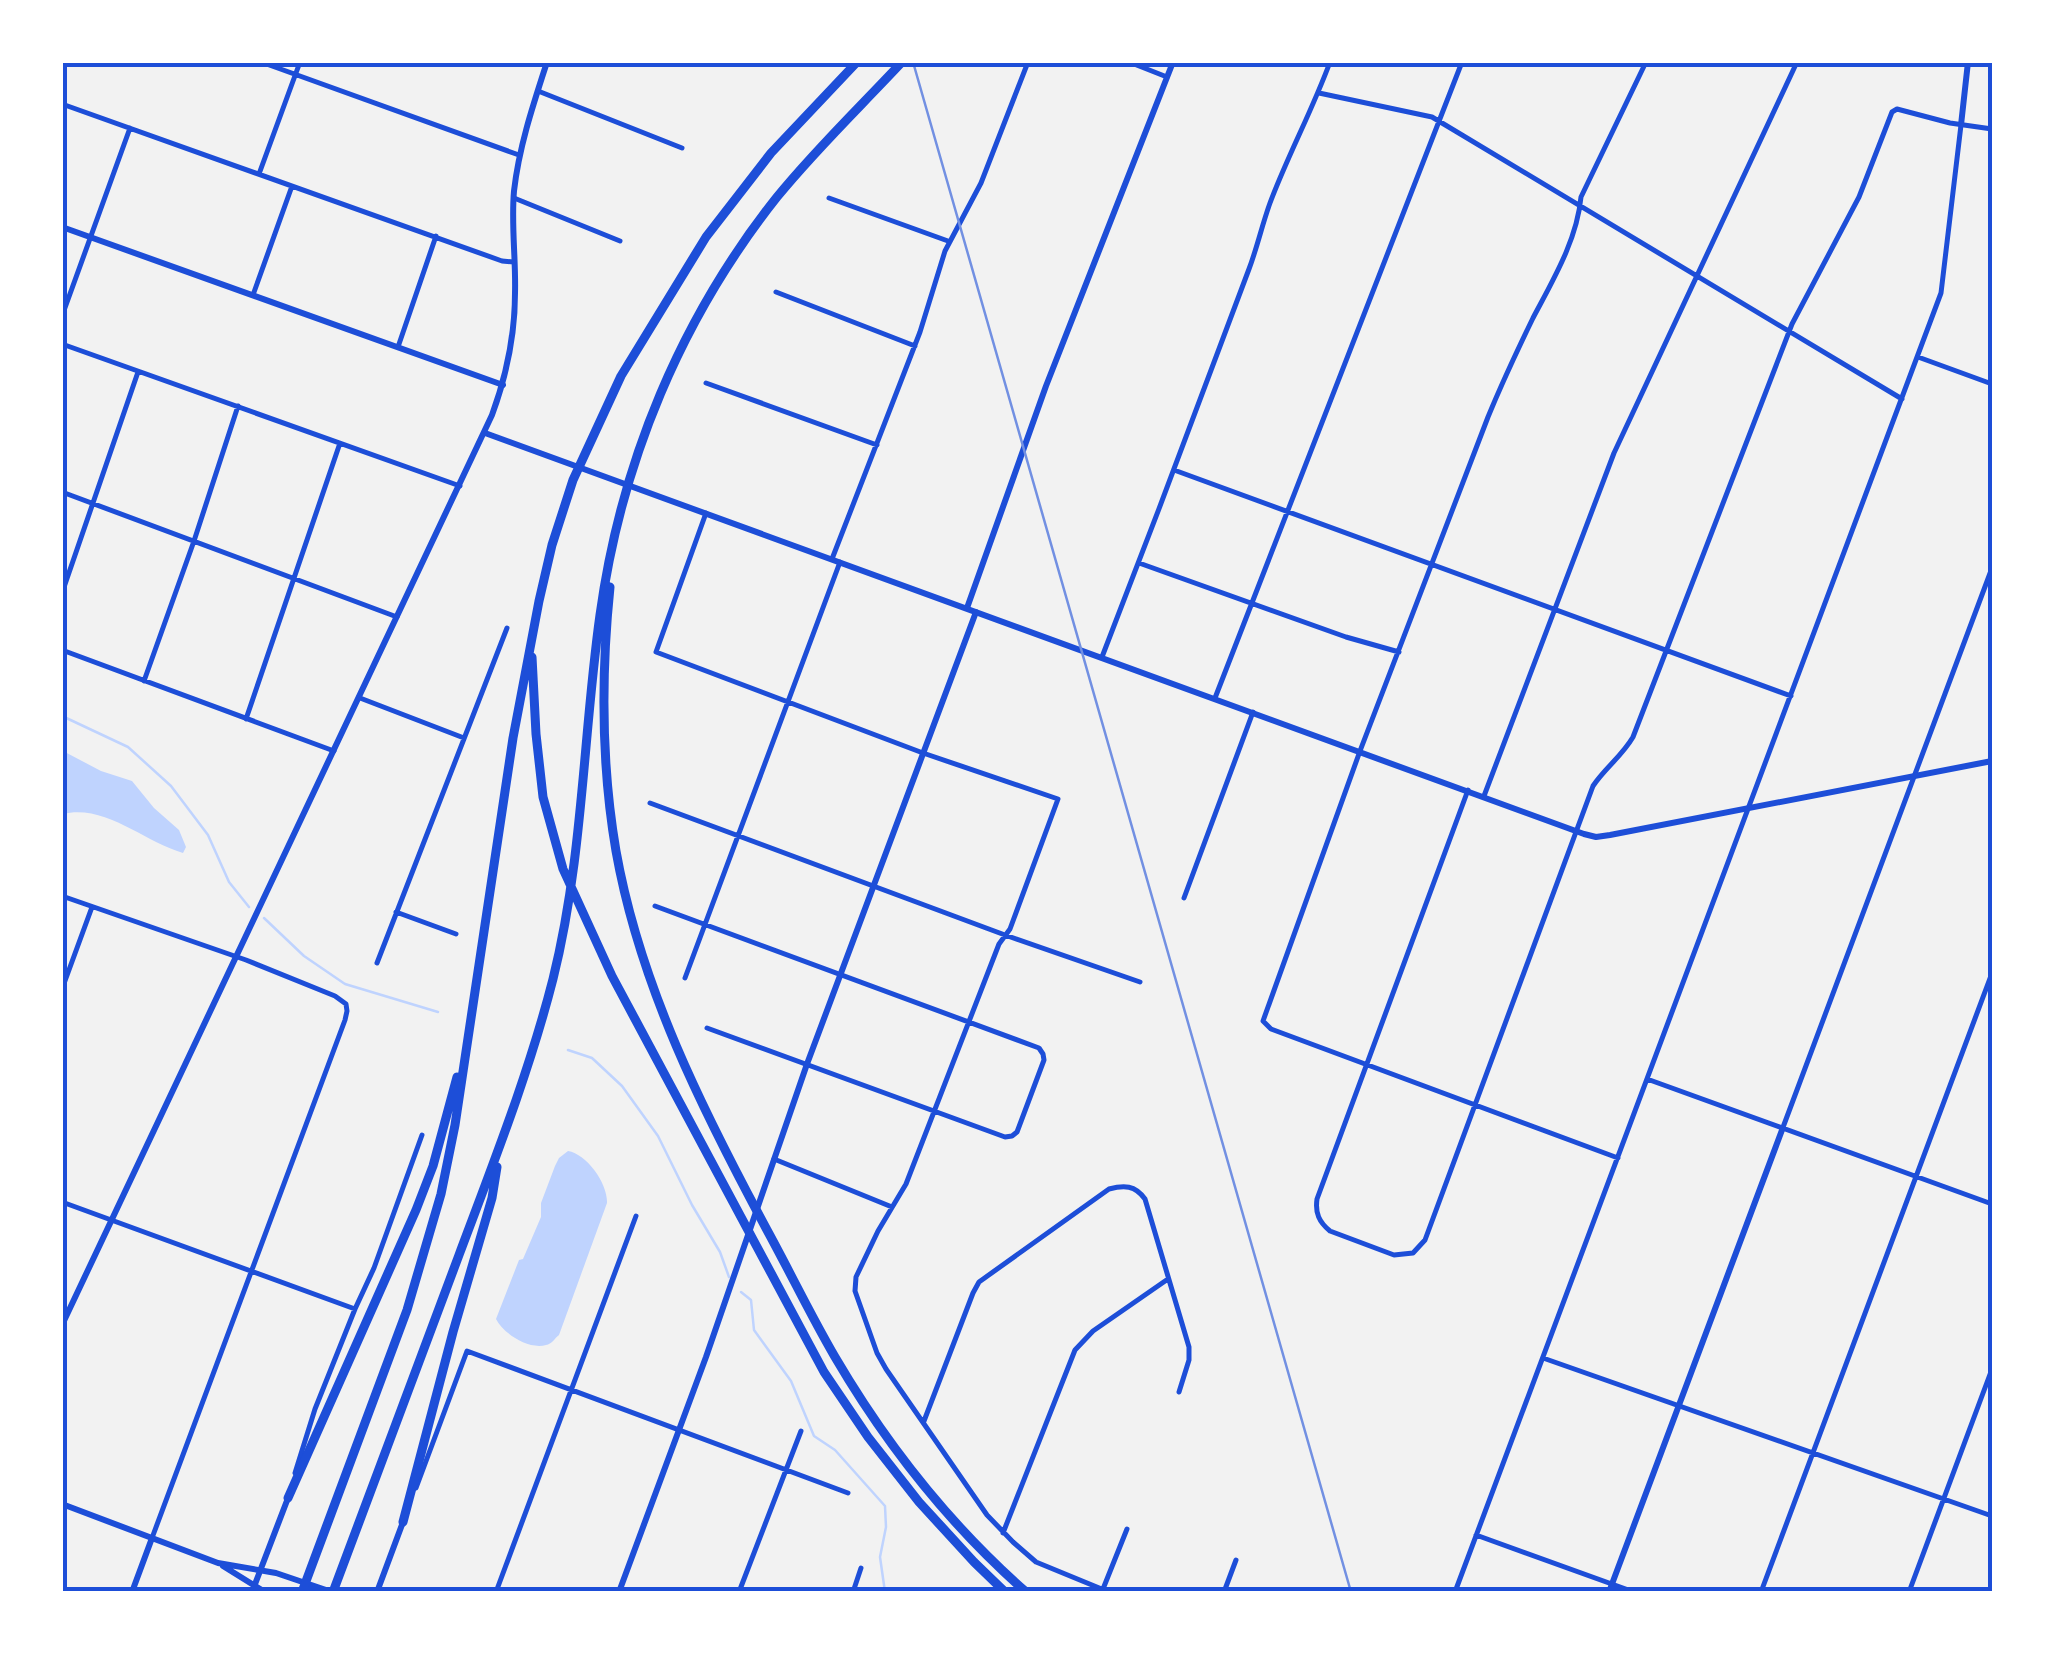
<svg xmlns="http://www.w3.org/2000/svg" width="2055" height="1654" font-family="'IBM Plex Serif',serif">
	<style>
		.water { fill: #bfd3fe }
		.lines { fill: none; stroke-linecap: round; stroke-linejoin: round }
		.stream { stroke: #bfd3fe; stroke-width: 2.5 }
		.minor { stroke: #1d4ed8; stroke-width: 5 }
		.tertiary { stroke: #1d4ed8; stroke-width: 6 }
		.secondary { stroke: #1d4ed8; stroke-width: 6 }
		.motorway { stroke: #1d4ed8; stroke-width: 9 }
		.rail { stroke: #7290e2; stroke-width: 2.5 }
		.neatline { fill: none; stroke: #1d4ed8; stroke-width: 4 }
	</style>
	<rect width="100%" height="100%" fill="#f2f2f2"/>
	<path class="water" d="M 63,751 L 101,771 L 132,781 L 154,808 L 179,830 L 186,847 L 183,853 C 144,842 106,804 63,814 Z
		M 568,1151 C 587,1154 608,1184 607,1203 L 559,1335 C 554,1339 552,1344 546,1345 C 528,1350 503,1333 496,1319 L 519,1260 L 523,1259 L 541,1217 L 541,1203 L 555,1166 L 559,1158 Z"/>
	<g class="lines">
		<path class="stream" d="M 62,716 L 128,747 L 171,786 L 208,835 L 229,882 L 249,907
			M 264,918 L 304,956 L 345,984 L 438,1012
			M 568,1050 L 592,1058 L 622,1086 L 658,1136 L 692,1205 L 720,1252 L 729,1277
			M 741,1292 L 751,1300 L 754,1330 L 791,1381 L 814,1436 L 835,1450 L 885,1506 L 886,1527 L 880,1557 L 885,1592"/>
		<path class="minor" d="M 261,62 L 519,155
			M 1129,62 L 1167,77
			M 538,91 L 682,148
			M 1319,93 L 1432,117 L 1902,399
			M 62,104 L 502,261 L 514,262
			M 259,174 L 300,62
			M 514,198 L 620,241
			M 829,198 L 948,241
			M 776,292 L 915,346
			M 253,295 L 292,186
			M 62,316 L 130,128
			M 62,344 L 460,486
			M 398,347 L 436,236
			M 1918,357 L 1992,384
			M 706,383 L 877,445
			M 1174,470 L 1791,696
			M 62,492 L 397,617
			M 706,513 L 656,652 L 923,753 L 1058,799 L 1010,929 L 999,944 L 906,1184 L 878,1231 L 856,1277 L 855,1291 L 877,1353 L 886,1369 L 987,1515 L 1013,1542 L 1036,1562 L 1109,1592
			M 832,559 L 920,332 L 945,251 L 981,183 L 1028,62
			M 1139,563 L 1346,637 L 1399,652
			M 62,593 L 138,372
			M 62,650 L 334,751
			M 1102,657 C 1152,528 1201,399 1249,269 C 1257,248 1262,225 1270,203 C 1288,155 1312,111 1330,62
			M 144,681 L 194,541 L 238,406
			M 360,698 L 464,738
			M 1215,698 L 1462,62
			M 246,719 L 340,443
			M 1468,790 L 1317,1199 C 1315,1213 1319,1222 1330,1231 L 1394,1255 L 1413,1253 L 1425,1240 L 1593,786 C 1605,768 1622,756 1633,737 L 1792,324 L 1859,197 L 1892,112 L 1897,109 L 1950,123 L 1992,129
			M 1484,796 L 1614,453 L 1797,62
			M 650,803 L 1005,935 L 1140,982
			M 62,896 L 246,960 L 335,996 L 346,1004 L 347,1011 L 345,1020 L 152,1538
			M 1184,898 L 1253,712
			M 655,906 L 1039,1048 L 1043,1054 L 1044,1060 L 1017,1132 L 1012,1136 L 1005,1137 L 707,1028
			M 396,912 L 456,934
			M 377,963 L 507,628
			M 685,978 L 840,562
			M 62,989 L 92,907
			M 1647,1079 L 1992,1204
			M 1782,1130 L 1992,568
			M 1618,1158 L 1271,1029 L 1263,1021 L 1360,751 L 1488,417 C 1502,383 1517,351 1533,318 C 1553,280 1577,240 1581,197 L 1646,62
			M 774,1159 L 892,1207
			M 62,1202 L 355,1309
			M 1543,1358 L 1992,1516
			M 924,1421 L 973,1293 L 979,1282 L 1109,1189 C 1124,1185 1135,1185 1145,1199 L 1189,1347 L 1189,1360 L 1179,1392
			M 295,1473 L 315,1409 L 355,1309 L 374,1268 L 422,1135
			M 416,1488 L 467,1351 L 848,1493
			M 1003,1533 L 1075,1350 L 1093,1331 L 1168,1279
			M 1476,1535 L 1634,1592
			M 1103,1589 L 1127,1529
			M 496,1592 L 636,1216
			M 739,1592 L 801,1431
			M 853,1592 L 861,1568
			M 1224,1592 L 1236,1560
			M 1455,1592 L 1941,293 L 1961,125
			M 1761,1592 L 1992,973
			M 1909,1592 L 1992,1369"/>
		<path class="tertiary" d="M 1961,125 L 1968,62
			M 62,227 L 503,385
			M 967,608 L 1046,386 L 1173,62
			M 132,1592 L 152,1538
			M 619,1592 L 706,1357 L 807,1064 L 976,612
			M 1609,1592 L 1782,1130"/>
		<path class="secondary" d="M 485,433 L 1584,834 L 1596,837 L 1610,835 L 1992,761
			M 62,1325 L 492,415 C 507,374 515,336 515,293 C 516,259 511,225 514,191 C 519,147 533,105 547,62
			M 62,1504 L 218,1563 L 276,1573 L 332,1592
			M 223,1566 L 265,1592
			M 252,1592 L 288,1498
			M 377,1592 L 403,1522"/>
		<path class="motorway" d="M 610,587 C 601,675 601,763 616,851 C 640,986 703,1111 767,1230 C 790,1272 811,1316 835,1357 C 886,1444 950,1525 1026,1592
			M 532,657 L 536,734 L 543,797 L 563,869 L 612,976 L 824,1372 L 868,1437 L 919,1502 L 974,1562 L 1005,1592
			M 288,1498 L 416,1210 L 433,1166 L 457,1077
			M 403,1522 L 453,1332 L 492,1198 L 497,1167
			M 302,1592 L 407,1310 L 441,1194 L 455,1125 L 513,738 L 539,601 L 552,545 L 573,480 L 621,376 L 706,237 L 771,153 L 857,62
			M 333,1592 C 375,1480 417,1367 459,1255 C 493,1164 529,1073 553,979 C 583,859 583,736 600,615 C 621,462 681,318 777,197 C 816,149 860,107 902,62"/>
		<path class="rail" d="M 913,62 L 1351,1592"/>
	</g>
	<rect width="2055" height="1654" fill="none" stroke="#ffffff" stroke-width="130"/>
	<rect x="65" y="65" width="1925" height="1524" class="neatline"/>
</svg>
